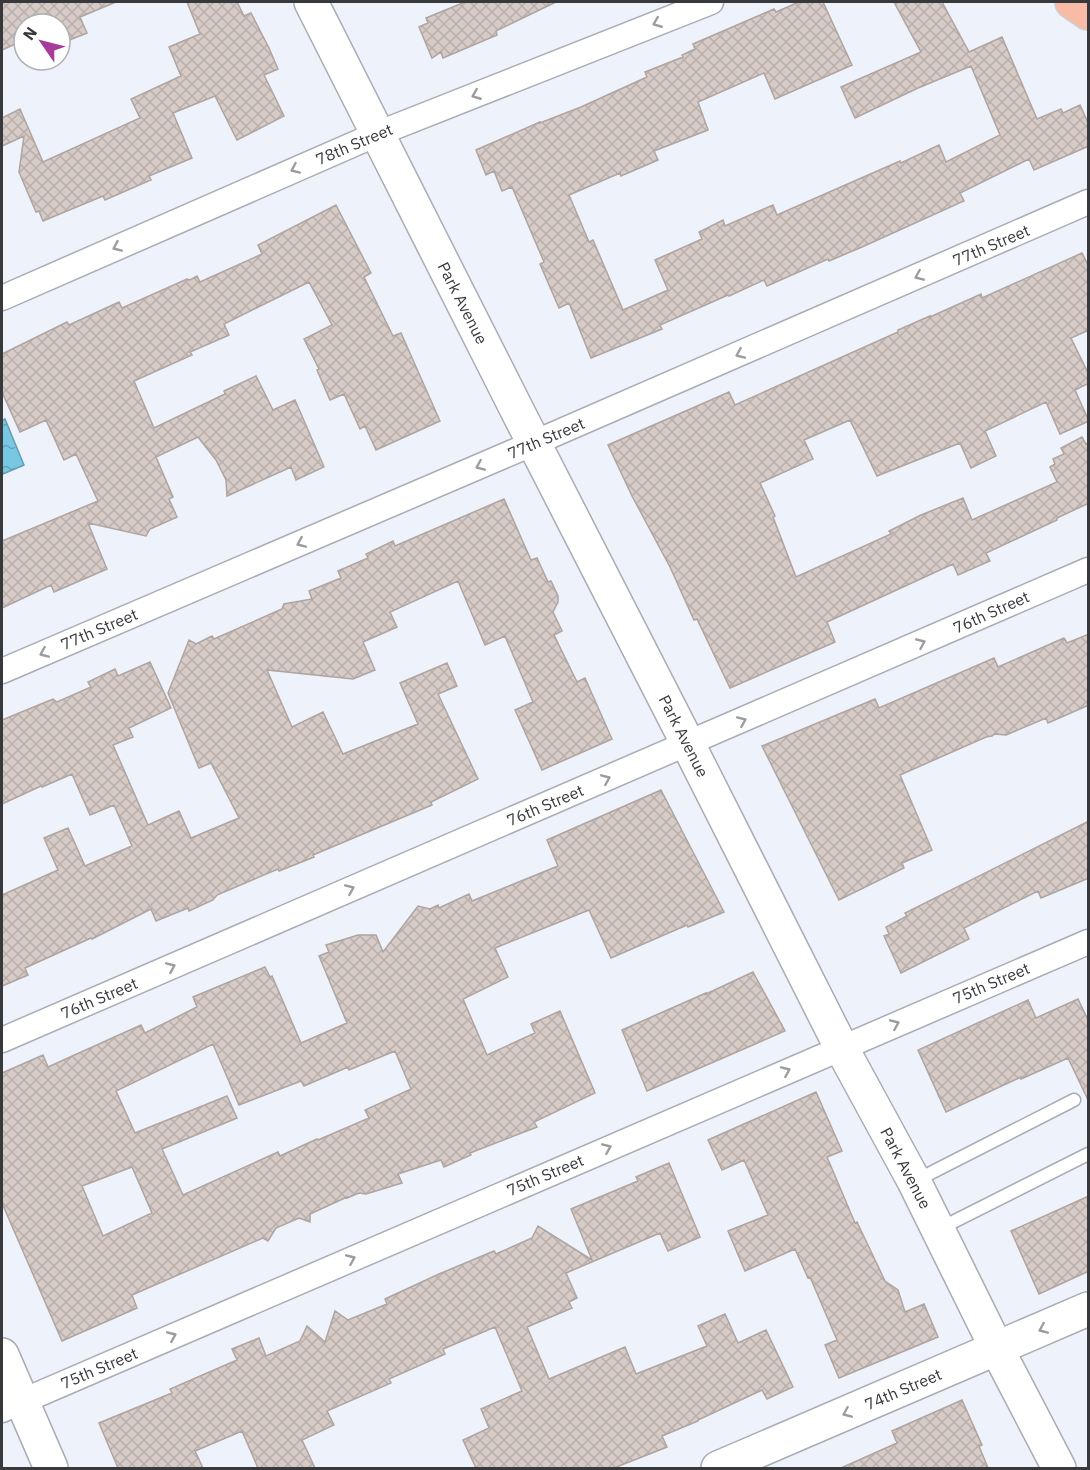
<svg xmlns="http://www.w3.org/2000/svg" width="1090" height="1470" font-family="'IBM Plex Sans',sans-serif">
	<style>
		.water { fill: url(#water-ripples); stroke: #649db2; stroke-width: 1.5 }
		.building { fill: url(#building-cross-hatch); stroke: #afa4a0; stroke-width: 1.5; fill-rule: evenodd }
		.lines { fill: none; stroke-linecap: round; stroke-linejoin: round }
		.lane-casing { stroke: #a8acb5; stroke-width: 15 }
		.street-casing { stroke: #a8acb5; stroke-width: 27 }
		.secondary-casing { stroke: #a8acb5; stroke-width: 36 }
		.primary-casing { stroke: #cfcfd0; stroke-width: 36 }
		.lane { stroke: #fff; stroke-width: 12 }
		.street { stroke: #fff; stroke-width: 24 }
		.secondary { stroke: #fff; stroke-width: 33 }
		.primary { stroke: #f8bba6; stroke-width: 33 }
		.oneway { stroke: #9b9c9e }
		.labels { text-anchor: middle; stroke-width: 4.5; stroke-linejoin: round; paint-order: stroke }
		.street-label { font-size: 16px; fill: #37393d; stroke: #fff }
	</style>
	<defs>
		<pattern id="water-ripples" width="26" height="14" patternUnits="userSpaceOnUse" patternTransform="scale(1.5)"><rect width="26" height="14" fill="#78c8e4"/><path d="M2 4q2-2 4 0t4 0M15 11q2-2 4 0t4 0" fill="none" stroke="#63a3ba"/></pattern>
		<pattern id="building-cross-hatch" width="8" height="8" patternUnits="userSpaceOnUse" patternTransform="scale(1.5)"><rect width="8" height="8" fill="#d6cbc6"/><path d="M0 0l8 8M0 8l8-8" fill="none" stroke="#b8afab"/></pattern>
	</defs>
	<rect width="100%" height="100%" fill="#edf2fb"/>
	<path class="water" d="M 5,419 L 24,465 L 3,474 L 2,470 L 2,421 Z"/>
	<path class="building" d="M 2,2 L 116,2 L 80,17 L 87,33 L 60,44 L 60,24 L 24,24 L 24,40 L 2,50 Z
		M 187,2 L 237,2 L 244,16 L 251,13 L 269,48 L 278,69 L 264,75 L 284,116 L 237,140 L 215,96 L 173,113 L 192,158 L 149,176 L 151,180 L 105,200 L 103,196 L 43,221 L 39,211 L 36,212 L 19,172 L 24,136 L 2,146 L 2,118 L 20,109 L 43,162 L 140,118 L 131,99 L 181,76 L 169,47 L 200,34 Z
		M 465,2 L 556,2 L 496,31 L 497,35 L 443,58 L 441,52 L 432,58 L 419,27 L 428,23 L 426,18 Z
		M 799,2 L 823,2 L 852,65 L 775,99 L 764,73 L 698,102 L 708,130 L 654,151 L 658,160 L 621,176 L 620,173 L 569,195 L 589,242 L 593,240 L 623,310 L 668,290 L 655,260 L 702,239 L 699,232 L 723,220 L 725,226 L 773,205 L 777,215 L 900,161 L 901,163 L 939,145 L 946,162 L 1000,135 L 971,66 L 918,88 L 855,118 L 841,87 L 921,52 L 894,2 L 942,2 L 969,52 L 1002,37 L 1037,119 L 1061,109 L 1063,113 L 1080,105 L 1089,125 L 1089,146 L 1034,170 L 1029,159 L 960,193 L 964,201 L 862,247 L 829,261 L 828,259 L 767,286 L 764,280 L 729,296 L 728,295 L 660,325 L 662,329 L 591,358 L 569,303 L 559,308 L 540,264 L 544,262 L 512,187 L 502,191 L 494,171 L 486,175 L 476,150 L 540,122 L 540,123 L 581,107 L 647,77 L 645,72 L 683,57 L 682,55 L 695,49 L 693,44 L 774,9 L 776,12 Z
		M 336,205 L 371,273 L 364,277 L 393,336 L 401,333 L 440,421 L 376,450 L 365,426 L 360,429 L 344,394 L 330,400 L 317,370 L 319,369 L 304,339 L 332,325 L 309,282 L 224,324 L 229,335 L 190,352 L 192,355 L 134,381 L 154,428 L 225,394 L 224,391 L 256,376 L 273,410 L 295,400 L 324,467 L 296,480 L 291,467 L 227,496 L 226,480 L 216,460 L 198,437 L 156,457 L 173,497 L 169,499 L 177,517 L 150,529 L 146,536 L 88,523 L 107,569 L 54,592 L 51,585 L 2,608 L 2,541 L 98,501 L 76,454 L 64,460 L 46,420 L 20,432 L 2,392 L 2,354 L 67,322 L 69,325 L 119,302 L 122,308 L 187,279 L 190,280 L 197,276 L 200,282 L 262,254 L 258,245 Z
		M 1082,253 L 1089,267 L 1089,330 L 1071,338 L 1089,375 L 1089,383 L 1075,390 L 1089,421 L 1060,434 L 1046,402 L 985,431 L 996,456 L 971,468 L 960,443 L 877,476 L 850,420 L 804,440 L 813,459 L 760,483 L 775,516 L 773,517 L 796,577 L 891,534 L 889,531 L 921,515 L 963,498 L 972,520 L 1057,482 L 1050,467 L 1055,464 L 1053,459 L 1064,454 L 1061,448 L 1082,437 L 1086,444 L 1089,443 L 1089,503 L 1057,518 L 1057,520 L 986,553 L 990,561 L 958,575 L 953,564 L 827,622 L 835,642 L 730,688 L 697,619 L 694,620 L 670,567 L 632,496 L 608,445 L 729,392 L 735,405 L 898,332 L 898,330 L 930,316 L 930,317 L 981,294 L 982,298 Z
		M 504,499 L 531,560 L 537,558 L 548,582 L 551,581 L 558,596 L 558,602 L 553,612 L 562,631 L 554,635 L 577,682 L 585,678 L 612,739 L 542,770 L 515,710 L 533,702 L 505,636 L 485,645 L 458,581 L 390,612 L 397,627 L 363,642 L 375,670 L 353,679 L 267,670 L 292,727 L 323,712 L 343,754 L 418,724 L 400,683 L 447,663 L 457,686 L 438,694 L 478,779 L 431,802 L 432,805 L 313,855 L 314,857 L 279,871 L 278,869 L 217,895 L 213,900 L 189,911 L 188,908 L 156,921 L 151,909 L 92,939 L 91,938 L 25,968 L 28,975 L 2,986 L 2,895 L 58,870 L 44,838 L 68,828 L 85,866 L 132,846 L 114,805 L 90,815 L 72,774 L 42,787 L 41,786 L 2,804 L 2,720 L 41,704 L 53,699 L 57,702 L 91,687 L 88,682 L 115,669 L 118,676 L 150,662 L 171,708 L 129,728 L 133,737 L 113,745 L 148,825 L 179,811 L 191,838 L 239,818 L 211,763 L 199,768 L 168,693 L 189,640 L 196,644 L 212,636 L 214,639 L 282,609 L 284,604 L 312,599 L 309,591 L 341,578 L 338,571 L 368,558 L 366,554 L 393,541 L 395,546 Z
		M 1089,634 L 1089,705 L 1048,723 L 1046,718 L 1006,735 L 995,734 L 992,736 L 986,737 L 900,775 L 932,850 L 902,863 L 904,868 L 839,900 L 762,746 L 875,699 L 879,708 L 994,658 L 998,667 L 1064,638 L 1067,643 Z
		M 661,790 L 724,912 L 688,927 L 687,925 L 611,958 L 589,910 L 495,948 L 508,977 L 463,999 L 487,1055 L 535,1033 L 531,1024 L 560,1011 L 595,1093 L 534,1122 L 537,1127 L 470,1153 L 471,1155 L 444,1167 L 441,1160 L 398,1174 L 402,1183 L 366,1194 L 359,1193 L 347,1198 L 347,1197 L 310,1214 L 310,1222 L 299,1218 L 276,1228 L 268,1241 L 263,1238 L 132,1295 L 137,1308 L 62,1341 L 2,1203 L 2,1073 L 43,1055 L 48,1067 L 141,1025 L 145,1033 L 197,1007 L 193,997 L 265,967 L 270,977 L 272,976 L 301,1043 L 347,1023 L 319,956 L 329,952 L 326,945 L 358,935 L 376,935 L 383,952 L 418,906 L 430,909 L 438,905 L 439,908 L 469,894 L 472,901 L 558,866 L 547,840 ZM 213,1044 L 239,1105 L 301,1081 L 304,1086 L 348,1067 L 349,1070 L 395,1051 L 411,1089 L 365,1110 L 369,1118 L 318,1140 L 317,1139 L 280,1156 L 278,1152 L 183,1195 L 162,1149 L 237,1118 L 227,1096 L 135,1133 L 116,1091 ZM 132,1167 L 152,1213 L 103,1236 L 82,1186 Z
		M 1089,821 L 1089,878 L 1041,898 L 1038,891 L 964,928 L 969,939 L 901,973 L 884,936 L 889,934 L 886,927 L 907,916 L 905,913 Z
		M 753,972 L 785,1031 L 647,1091 L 622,1030 L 706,993 L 706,994 Z
		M 1078,999 L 1089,1022 L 1089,1102 L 1068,1058 L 1021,1079 L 1021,1077 L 946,1112 L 918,1050 L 1028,1000 L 1036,1018 Z
		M 816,1092 L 842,1151 L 827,1157 L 855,1223 L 857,1222 L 885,1281 L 898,1290 L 905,1312 L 924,1304 L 938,1337 L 839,1378 L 825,1345 L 837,1340 L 810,1277 L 808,1278 L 795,1249 L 745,1271 L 728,1231 L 768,1215 L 744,1160 L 722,1170 L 708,1140 Z
		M 669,1163 L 700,1237 L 668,1251 L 660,1233 L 566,1273 L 577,1298 L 569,1302 L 572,1308 L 527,1327 L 549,1379 L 625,1347 L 636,1374 L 707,1346 L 698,1326 L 725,1314 L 738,1343 L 766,1330 L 793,1387 L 767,1399 L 762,1390 L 698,1420 L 698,1421 L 662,1436 L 667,1447 L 614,1468 L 476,1468 L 463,1440 L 489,1428 L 481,1409 L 522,1391 L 495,1327 L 443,1349 L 445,1354 L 389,1379 L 391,1383 L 327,1411 L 334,1425 L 302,1440 L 315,1468 L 258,1468 L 242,1431 L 195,1451 L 203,1468 L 118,1468 L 99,1423 L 172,1393 L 170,1389 L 237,1360 L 232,1349 L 259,1338 L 266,1356 L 300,1341 L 307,1326 L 325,1342 L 335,1311 L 348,1320 L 387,1304 L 385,1299 L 439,1274 L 494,1251 L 496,1254 L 532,1238 L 538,1226 L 592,1260 L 571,1209 L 638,1181 L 636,1177 Z
		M 1089,1196 L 1089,1271 L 1039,1294 L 1011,1231 Z
		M 962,1400 L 982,1445 L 979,1446 L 988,1468 L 841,1468 L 897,1443 L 892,1431 Z"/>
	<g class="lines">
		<g class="lane-casing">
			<path id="lane" d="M 915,1181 L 1074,1100
				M 939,1229 L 1088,1154"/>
		</g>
		<g class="street-casing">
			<path id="street" d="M 2,298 L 377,134 L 711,2
				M 2,671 L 534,443 L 1088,202
				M 2,1040 L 1088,570
				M 2,1410 L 1088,942"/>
		</g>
		<g class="secondary-casing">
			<path id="secondary" d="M 311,2 L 519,414 L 688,744 L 841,1047 L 914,1181 L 997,1349 L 1059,1468
				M 2,1355 L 51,1468
				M 718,1468 L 1088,1309"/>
		</g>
		<g class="primary-casing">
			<path id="primary" d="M 1072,2 L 1088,13"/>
		</g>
		<use href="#lane" class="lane"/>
		<use href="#street" class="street"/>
		<use href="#secondary" class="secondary"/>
		<use href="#primary" class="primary"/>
	</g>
	<defs><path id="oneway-chevron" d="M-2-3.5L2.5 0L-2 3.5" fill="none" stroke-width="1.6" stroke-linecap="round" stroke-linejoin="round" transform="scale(1.5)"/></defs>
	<g class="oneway">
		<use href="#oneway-chevron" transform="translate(657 23) rotate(158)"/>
		<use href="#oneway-chevron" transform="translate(476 95) rotate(158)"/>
		<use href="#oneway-chevron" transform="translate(295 169) rotate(156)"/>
		<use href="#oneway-chevron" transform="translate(117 247) rotate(156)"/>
		<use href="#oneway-chevron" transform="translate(919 276) rotate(157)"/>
		<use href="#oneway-chevron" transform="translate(740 354) rotate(157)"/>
		<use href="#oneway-chevron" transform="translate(480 466) rotate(157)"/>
		<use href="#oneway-chevron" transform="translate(301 543) rotate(157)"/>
		<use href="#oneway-chevron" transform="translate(921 643) rotate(-24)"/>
		<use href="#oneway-chevron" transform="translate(44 653) rotate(157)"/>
		<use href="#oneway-chevron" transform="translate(742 721) rotate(-23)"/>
		<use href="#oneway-chevron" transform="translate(606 779) rotate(-23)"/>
		<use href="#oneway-chevron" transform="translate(350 889) rotate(-23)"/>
		<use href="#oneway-chevron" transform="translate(171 967) rotate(-23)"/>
		<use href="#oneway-chevron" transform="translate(895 1024) rotate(-23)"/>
		<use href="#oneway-chevron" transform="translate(786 1071) rotate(-23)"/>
		<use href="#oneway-chevron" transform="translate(607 1148) rotate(-23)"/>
		<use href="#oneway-chevron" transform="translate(351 1259) rotate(-23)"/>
		<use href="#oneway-chevron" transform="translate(1043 1329) rotate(157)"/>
		<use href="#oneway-chevron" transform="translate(172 1336) rotate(-23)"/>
		<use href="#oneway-chevron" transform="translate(847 1413) rotate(157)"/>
	</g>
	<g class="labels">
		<g class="street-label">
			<text transform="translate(354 144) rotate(-23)" y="6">78th Street</text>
			<text transform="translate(991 245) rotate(-23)" y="6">77th Street</text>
			<text transform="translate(463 303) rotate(63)" y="6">Park Avenue</text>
			<text transform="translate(546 438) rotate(-23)" y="6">77th Street</text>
			<text transform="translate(991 612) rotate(-24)" y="6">76th Street</text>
			<text transform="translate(99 629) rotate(-23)" y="6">77th Street</text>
			<text transform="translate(684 736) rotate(63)" y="6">Park Avenue</text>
			<text transform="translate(545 805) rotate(-23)" y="6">76th Street</text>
			<text transform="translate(991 983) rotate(-23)" y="6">75th Street</text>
			<text transform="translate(99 998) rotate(-23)" y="6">76th Street</text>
			<text transform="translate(906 1168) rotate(62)" y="6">Park Avenue</text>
			<text transform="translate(545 1175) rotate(-23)" y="6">75th Street</text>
			<text transform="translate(99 1368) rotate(-23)" y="6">75th Street</text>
			<text transform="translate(903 1389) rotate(-23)" y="6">74th Street</text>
		</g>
	</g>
	<rect width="1090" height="1470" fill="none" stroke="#37393d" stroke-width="6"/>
	<g transform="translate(42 42) rotate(305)"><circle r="28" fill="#ffffff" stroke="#afb0b1" stroke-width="1.5"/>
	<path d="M0-4.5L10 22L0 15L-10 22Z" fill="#a63b9b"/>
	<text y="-9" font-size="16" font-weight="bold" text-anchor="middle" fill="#37393d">N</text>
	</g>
</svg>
